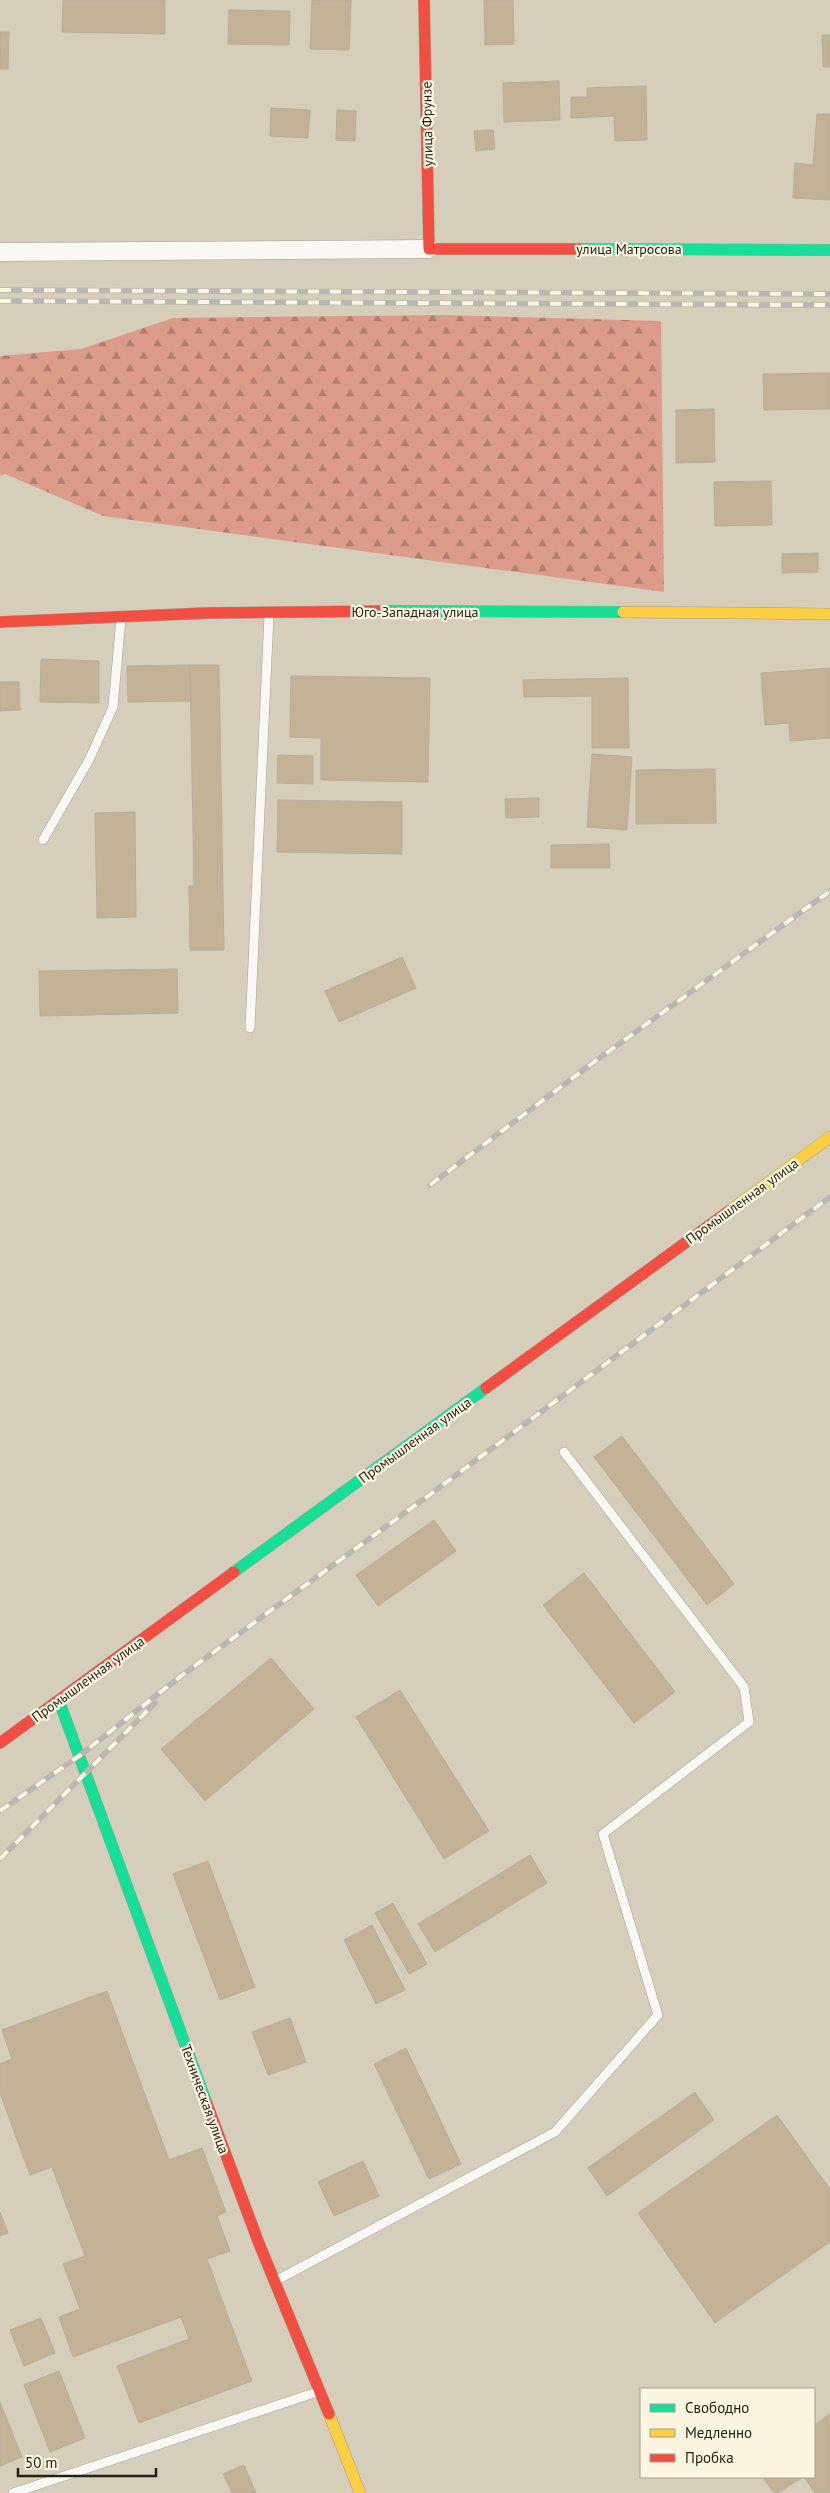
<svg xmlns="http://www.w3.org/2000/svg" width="830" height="2493" font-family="'PT Sans',sans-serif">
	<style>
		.forest { fill: url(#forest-firs) }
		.building { fill: #c4b296; stroke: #b6ae9f }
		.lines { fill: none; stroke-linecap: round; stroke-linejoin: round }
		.lane-casing { stroke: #a49f8f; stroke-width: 10 }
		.street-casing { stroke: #a49f8f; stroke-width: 19 }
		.fast-casing { stroke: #a49f8f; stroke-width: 12 }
		.slow-casing { stroke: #a49f8f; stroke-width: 12 }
		.jam-casing { stroke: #a49f8f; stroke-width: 12 }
		.lane { stroke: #f9f8f5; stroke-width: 9 }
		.street { stroke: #f9f8f5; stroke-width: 18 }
		.fast { stroke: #16e098; stroke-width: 11 }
		.slow { stroke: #ffcf43; stroke-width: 11 }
		.jam { stroke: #f24e42; stroke-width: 11 }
		.rail-casing { stroke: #b9b7b2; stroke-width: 5.5 }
		.rail { stroke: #fcf5e2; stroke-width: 4; stroke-dasharray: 11; stroke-linecap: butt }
		.labels { text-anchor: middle; stroke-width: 4.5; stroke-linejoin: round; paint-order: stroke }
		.street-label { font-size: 14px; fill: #251f11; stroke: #fcf5e2 }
	</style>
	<defs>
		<pattern id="forest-firs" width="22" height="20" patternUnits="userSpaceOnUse" patternTransform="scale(1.25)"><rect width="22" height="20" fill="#dc9c89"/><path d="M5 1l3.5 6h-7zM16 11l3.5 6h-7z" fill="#b27f6f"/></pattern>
	</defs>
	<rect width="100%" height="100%" fill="#d5ceba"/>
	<path class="forest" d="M 442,315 L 661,321 L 664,592 L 103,516 L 5,474 L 0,476 L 0,356 L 81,349 L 173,318 Z"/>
	<path class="building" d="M 63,0 L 165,0 L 165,34 L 62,32 Z
		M 312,0 L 351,0 L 349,50 L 310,49 Z
		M 484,0 L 513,0 L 514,44 L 485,45 Z
		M 229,10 L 290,11 L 289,45 L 228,44 Z
		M 0,32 L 9,32 L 8,69 L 0,69 Z
		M 822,35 L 830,35 L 830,67 L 823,67 Z
		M 559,81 L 560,120 L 504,122 L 503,83 Z
		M 646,86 L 647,140 L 615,141 L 614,116 L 571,118 L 571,97 L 587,97 L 587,88 Z
		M 271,108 L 310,110 L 308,138 L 270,136 Z
		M 337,110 L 356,111 L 355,141 L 336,140 Z
		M 817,114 L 830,114 L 830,200 L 793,198 L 795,163 L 813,165 Z
		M 493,130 L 495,149 L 476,151 L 474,131 Z
		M 830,373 L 830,409 L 764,410 L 763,374 Z
		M 714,409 L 715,462 L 676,463 L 676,410 Z
		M 771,481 L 772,525 L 715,526 L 714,482 Z
		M 818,553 L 818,572 L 782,573 L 782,554 Z
		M 41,659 L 99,661 L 99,703 L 40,702 Z
		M 190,665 L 219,665 L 224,950 L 190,950 L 189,886 L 194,886 Z
		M 190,665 L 191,701 L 128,702 L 127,666 Z
		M 830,668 L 830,738 L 790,741 L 789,723 L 765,725 L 761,673 Z
		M 291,676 L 430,678 L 428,782 L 321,780 L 321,738 L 290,737 Z
		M 628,678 L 629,748 L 592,748 L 592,696 L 524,697 L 523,680 Z
		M 0,682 L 19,682 L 20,710 L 0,711 Z
		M 592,754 L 632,757 L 627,830 L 587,827 Z
		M 278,755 L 313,756 L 313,784 L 277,783 Z
		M 715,769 L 716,823 L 636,824 L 636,770 Z
		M 539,798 L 539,817 L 506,818 L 505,799 Z
		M 278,800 L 402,802 L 402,854 L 277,852 Z
		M 135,812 L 136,917 L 97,918 L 95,813 Z
		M 609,844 L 610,868 L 551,868 L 551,845 Z
		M 402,957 L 416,988 L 339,1022 L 325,991 Z
		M 177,969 L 178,1013 L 40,1016 L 39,971 Z
		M 622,1436 L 734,1584 L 707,1605 L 594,1457 Z
		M 434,1520 L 456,1551 L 378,1606 L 356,1575 Z
		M 584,1573 L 675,1692 L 634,1723 L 543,1605 Z
		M 271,1658 L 314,1709 L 205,1801 L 161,1749 Z
		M 400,1690 L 489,1831 L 444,1859 L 356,1717 Z
		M 530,1855 L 547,1883 L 435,1952 L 418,1924 Z
		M 208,1861 L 255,1987 L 220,2000 L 173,1874 Z
		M 393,1903 L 427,1964 L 409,1974 L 375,1913 Z
		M 372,1925 L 405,1990 L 376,2004 L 344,1940 Z
		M 107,1991 L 169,2160 L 202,2148 L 226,2212 L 217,2216 L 230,2251 L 207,2259 L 252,2381 L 139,2423 L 117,2366 L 189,2339 L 181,2317 L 73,2357 L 59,2317 L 80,2309 L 63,2264 L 85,2256 L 52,2167 L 30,2175 L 0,2093 L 0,2064 L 12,2059 L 2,2030 Z
		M 290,2018 L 306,2062 L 268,2075 L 252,2032 Z
		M 406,2048 L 461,2164 L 429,2179 L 374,2064 Z
		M 695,2092 L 714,2120 L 607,2196 L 588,2168 Z
		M 777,2115 L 830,2189 L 830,2242 L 715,2323 L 638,2213 Z
		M 363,2161 L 379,2196 L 334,2216 L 318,2182 Z
		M 0,2212 L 8,2233 L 0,2236 Z
		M 41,2318 L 55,2353 L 24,2366 L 10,2330 Z
		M 59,2371 L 85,2438 L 50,2452 L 24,2385 Z
		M 0,2402 L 22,2457 L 0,2466 Z
		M 830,2414 L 830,2493 L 815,2493 L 804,2477 L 814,2477 L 814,2425 Z
		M 244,2465 L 256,2493 L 232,2493 L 223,2474 Z
		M 763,2477 L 803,2477 L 778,2493 L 774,2493 Z"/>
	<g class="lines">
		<g class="lane-casing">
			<path id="lane" d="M 43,840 L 89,760 L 113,707 L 121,618
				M 250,1028 L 269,615
				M 277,2280 L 555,2132 L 658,2015 L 603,1834 L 749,1722 L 744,1687 L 564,1452
				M 13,2493 L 317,2392"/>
		</g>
		<g class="street-casing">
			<path id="street" d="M 0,252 L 429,249"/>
		</g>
		<g class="fast-casing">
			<path id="fast" d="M 579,249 L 830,250
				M 386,611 L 623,612
				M 234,1572 L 486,1388
				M 59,1701 L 207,2104"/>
		</g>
		<g class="slow-casing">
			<path id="slow" d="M 623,612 L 830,614
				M 729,1211 L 830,1137
				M 329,2414 L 360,2493"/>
		</g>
		<g class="jam-casing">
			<path id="jam" d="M 424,0 L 429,249 L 579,249
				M 0,622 L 207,613 L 386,611
				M 486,1388 L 729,1211
				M 0,1743 L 234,1572
				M 207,2104 L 258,2241 L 329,2414"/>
		</g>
		<use href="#lane" class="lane"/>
		<use href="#street" class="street"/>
		<use href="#fast" class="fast"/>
		<use href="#slow" class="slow"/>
		<use href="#jam" class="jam"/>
		<g class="rail-casing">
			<path id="rail" d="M 0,290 L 830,294
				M 0,301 L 830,305
				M 430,1185 L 590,1065 L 830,891
				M 0,1811 L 79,1756 L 185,1673 L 428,1496 L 830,1197
				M 0,1859 L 155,1703"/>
		</g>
		<use href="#rail" class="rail"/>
	</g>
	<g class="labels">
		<g class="street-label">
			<text transform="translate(427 124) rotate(-91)" y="5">улица Фрунзе</text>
			<text x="629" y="254">улица Матросова</text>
			<text x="415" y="617">Юго-Западная улица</text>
			<text transform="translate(742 1201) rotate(-36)" y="5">Промышленная улица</text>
			<text transform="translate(415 1440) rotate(-36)" y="5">Промышленная улица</text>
			<text transform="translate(88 1679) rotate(-36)" y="5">Промышленная улица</text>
			<text transform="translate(205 2099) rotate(70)" y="5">Техническая улица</text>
		</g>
	</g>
	<rect x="640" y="2388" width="175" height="90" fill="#fcf5e2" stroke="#a69f8e"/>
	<rect x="650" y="2404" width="25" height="8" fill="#16e098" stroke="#a69f8e"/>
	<text x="685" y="2413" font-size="15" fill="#251f11">Свободно</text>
	<rect x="650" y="2429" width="25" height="8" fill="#ffcf43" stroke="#a69f8e"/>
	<text x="685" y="2438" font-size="15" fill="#251f11">Медленно</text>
	<rect x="650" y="2454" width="25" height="8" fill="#f24e42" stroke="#a69f8e"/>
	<text x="685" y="2463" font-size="15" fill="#251f11">Пробка</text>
	<path d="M18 2468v8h138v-8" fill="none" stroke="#251f11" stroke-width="2.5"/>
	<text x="25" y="2468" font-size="15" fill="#251f11" stroke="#fcf5e2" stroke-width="4" paint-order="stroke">50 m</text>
</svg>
